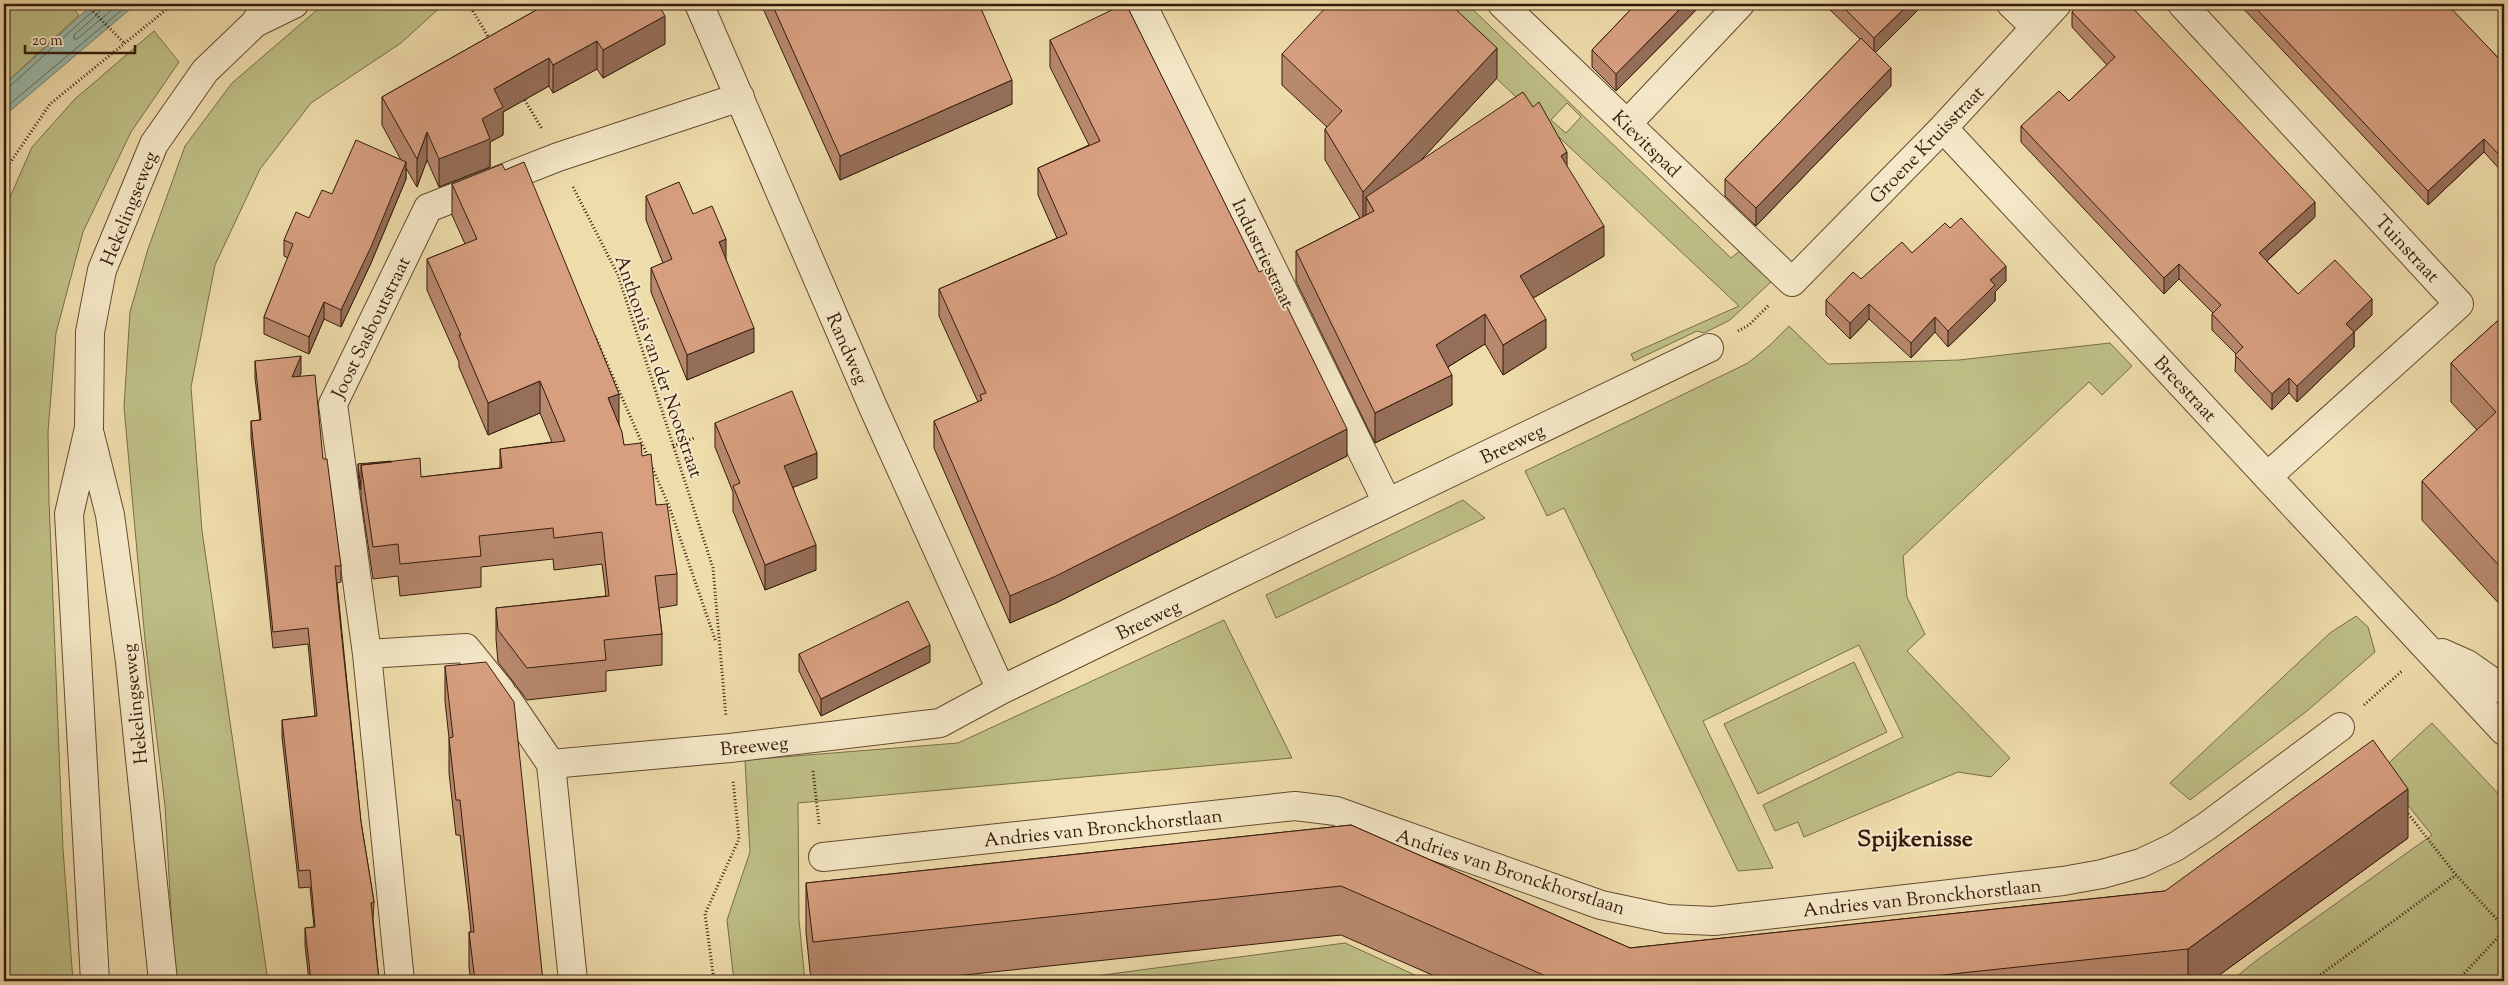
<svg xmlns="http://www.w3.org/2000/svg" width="2508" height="985" font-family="'Sorts Mill Goudy',serif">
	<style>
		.green { fill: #bebf86; stroke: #796d48; fill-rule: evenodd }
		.water { fill: #9abbac; stroke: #717b6c }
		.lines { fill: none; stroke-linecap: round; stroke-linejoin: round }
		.shore { stroke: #676b5c; stroke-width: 1 }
		.minor-casing { stroke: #634b33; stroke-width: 30 }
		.path { stroke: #341b0b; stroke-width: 3; stroke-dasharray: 1 2.5; stroke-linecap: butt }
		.minor { stroke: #f5e8c8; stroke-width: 28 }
		.wall { fill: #b9896e; stroke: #341b0b }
		.shaded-wall { fill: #966f5a; stroke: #341b0b }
		.building { fill: #d79f80; stroke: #341b0b }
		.labels { text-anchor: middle; stroke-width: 4; stroke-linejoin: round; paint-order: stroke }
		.street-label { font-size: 19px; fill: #341b0b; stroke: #f5e8c8 }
		.district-label { font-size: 24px; font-weight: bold; fill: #341b0b; stroke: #f5e8c8 }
	</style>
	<rect width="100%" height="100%" fill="#efdcab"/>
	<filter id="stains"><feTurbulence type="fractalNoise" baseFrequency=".004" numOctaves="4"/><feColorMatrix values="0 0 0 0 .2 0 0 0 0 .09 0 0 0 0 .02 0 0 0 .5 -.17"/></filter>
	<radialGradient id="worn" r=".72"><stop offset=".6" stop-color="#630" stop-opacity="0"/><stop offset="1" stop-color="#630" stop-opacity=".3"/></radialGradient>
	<path class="green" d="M 4,4 L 69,4 L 79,15 L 4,85 Z
		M 324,4 L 444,4 L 401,43 L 311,103 L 260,169 L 215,265 L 191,387 L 202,531 L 268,981 L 175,981 L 165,806 L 145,640 L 124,407 L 130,312 L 148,249 L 185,146 L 232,83 Z
		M 1417,4 L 1467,4 L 1731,258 L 1741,250 L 1773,280 L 1730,320 L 1704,333 L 1697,331 L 1634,361 L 1631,354 L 1739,306 ZM 1567,103 L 1581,117 L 1566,133 L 1551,120 Z
		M 154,31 L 179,62 L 131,132 L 83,232 L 56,333 L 48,432 L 49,501 L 63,849 L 73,981 L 10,981 L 4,906 L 4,211 L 32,147 L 75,99 Z
		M 1789,326 L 1828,364 L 1959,360 L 2110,343 L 2132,366 L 2102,395 L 2089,382 L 1903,556 L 1907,597 L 1925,634 L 1907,651 L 2010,758 L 1991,777 L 1958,772 L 1804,837 L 1798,822 L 1775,831 L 1763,805 L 1903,737 L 1859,645 L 1703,721 L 1773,868 L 1738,871 L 1564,508 L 1547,516 L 1525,471 L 1748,363 L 1769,346 Z
		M 1463,500 L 1485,518 L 1276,618 L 1266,595 Z
		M 2356,616 L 2368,627 L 2375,652 L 2307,711 L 2190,800 L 2170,783 L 2330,633 Z
		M 1224,620 L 1292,758 L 798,803 L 799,920 L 805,981 L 734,981 L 727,920 L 750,852 L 745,760 L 958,743 Z
		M 1854,662 L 1887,732 L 1758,794 L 1724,724 Z
		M 2432,723 L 2504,800 L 2504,981 L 2231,981 L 2257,960 L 2432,835 L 2380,771 Z
		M 1345,943 L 1428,981 L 1096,981 L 1095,976 Z"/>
	<path class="water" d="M 93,4 L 136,4 L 4,116 L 4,85 Z"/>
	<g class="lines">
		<path class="shore" d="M 102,4 L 99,13 L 74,35 L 74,39 L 77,39 L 119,4
			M 4,88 L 9,87 L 94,10 L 96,4
			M 4,109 L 129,4"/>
		<g class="minor-casing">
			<path id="minor" d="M 699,4 L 873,407 L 1001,690
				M 1142,4 L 1387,502
				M 1502,4 L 1792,282 L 1943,128 L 2057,4
				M 2011,4 L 2035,27
				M 2182,4 L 2459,304 L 2268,476
				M 255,23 L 294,4
				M 1627,124 L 1740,4
				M 1943,128 L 2504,731
				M 90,435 L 110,515 L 130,662 L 163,981
				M 2442,653 L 2467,664 L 2504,690
				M 367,654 L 400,981
				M 501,691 L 466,648 L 367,654 L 333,404 L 428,208 L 558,157 L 740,97
				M 507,699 L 551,764 L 573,981
				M 551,764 L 730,748 L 940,723 L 1001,690 L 1225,581 L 1709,348
				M 823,857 L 1295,806 L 1336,811 L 1601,905 L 1667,919 L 1714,921 L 2063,881 L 2102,874 L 2141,863 L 2175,847 L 2207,826 L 2340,727
				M 95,981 L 69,514 L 89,428 L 90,332 L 102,270 L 154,144 L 205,71 L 255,23 L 266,4"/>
		</g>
		<path class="path" d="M 86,4 L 125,44
			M 474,4 L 473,11 L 490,40
			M 523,97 L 542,129
			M 4,180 L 10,163 L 50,104 L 173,4
			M 573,187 L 618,275 L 713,568 L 726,717
			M 1738,331 L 1749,325 L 1769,305
			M 595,336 L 648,457
			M 673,446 L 694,438
			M 651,465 L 669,506 L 716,642
			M 2364,705 L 2402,671
			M 813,771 L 819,824
			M 2406,811 L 2456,875 L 2504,927
			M 714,981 L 705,914 L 739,839 L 733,780
			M 2312,981 L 2456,875
			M 2457,981 L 2504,931"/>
		<use href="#minor" class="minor"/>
	</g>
	<path class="wall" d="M 547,4 L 665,44 L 603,78 L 597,69 L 553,93 L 549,86 L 503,112 L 503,135 L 490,142 L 490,167 L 439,187 L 427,160 L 417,187 L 406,168 L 406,179 L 371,263 L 341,327 L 324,319 L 309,354 L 264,334 L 264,317 L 288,258 L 284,256 L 284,240 L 309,218 L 332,194 L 401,160 L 382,125 L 382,97 Z
		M 761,4 L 979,4 L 1012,104 L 840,180 Z
		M 1636,4 L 1702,4 L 1616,91 L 1592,67 L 1592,50 Z
		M 1824,4 L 1924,4 L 1875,53 L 1891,86 L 1756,226 L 1725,196 L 1725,179 L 1860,39 Z
		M 2239,4 L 2448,4 L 2448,6 L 2504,64 L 2504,174 L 2484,152 L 2428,205 Z
		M 2072,12 L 2315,217 L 2267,261 L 2298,294 L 2372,315 L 2354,332 L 2354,347 L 2297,402 L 2289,393 L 2272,410 L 2235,371 L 2236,354 L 2212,330 L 2212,314 L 2213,313 L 2179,279 L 2164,294 L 2021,142 L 2021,126 L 2069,101 L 2107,65 L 2072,27 Z
		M 1050,40 L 1347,456 L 1056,603 L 1010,623 L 934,448 L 934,421 L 978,402 L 939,316 L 939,289 L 1057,238 L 1038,195 L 1038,168 L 1089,145 L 1050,67 Z
		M 1282,54 L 1497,78 L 1421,160 L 1567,167 L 1604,256 L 1533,298 L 1546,348 L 1503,375 L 1485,344 L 1448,367 L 1452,405 L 1375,443 L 1296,281 L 1296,251 L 1360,218 L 1325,160 L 1325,129 L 1327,127 L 1282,85 Z
		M 452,184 L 619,424 L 624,445 L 642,456 L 656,505 L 677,574 L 677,605 L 659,608 L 662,634 L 662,665 L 606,671 L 606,691 L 527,700 L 498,662 L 496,639 L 496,608 L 606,596 L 602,564 L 554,570 L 553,559 L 481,567 L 481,587 L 400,596 L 398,576 L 373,579 L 361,497 L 361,489 L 360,489 L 358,473 L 358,464 L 392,462 L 421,477 L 500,468 L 500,449 L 552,442 L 540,413 L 488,435 L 459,367 L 459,362 L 427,290 L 427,259 L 465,244 L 452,215 Z
		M 646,196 L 693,214 L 726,259 L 754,352 L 687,380 L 651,292 L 651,268 L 663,263 L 646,220 Z
		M 1912,253 L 2006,281 L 1995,292 L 1995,301 L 1948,347 L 1935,332 L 1911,358 L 1869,319 L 1850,339 L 1826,315 L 1826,300 L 1861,279 Z
		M 2504,315 L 2504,609 L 2422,520 L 2422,481 L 2477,430 L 2451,402 L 2451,363 Z
		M 255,361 L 301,373 L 299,376 L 323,459 L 341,566 L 341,582 L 337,583 L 361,822 L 374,902 L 373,919 L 379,981 L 309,981 L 305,945 L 305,928 L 314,927 L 310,887 L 299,888 L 282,737 L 282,720 L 315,716 L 308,644 L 273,648 L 251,438 L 251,421 L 260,420 L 255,378 Z
		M 715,423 L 817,478 L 793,487 L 816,570 L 765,590 L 733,511 L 733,492 L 715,447 Z
		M 799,654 L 930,662 L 821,716 L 799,671 Z
		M 445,666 L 543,981 L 471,981 L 469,967 L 469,932 L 471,932 L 469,911 L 460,835 L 456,835 L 449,773 L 449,738 L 445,701 Z
		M 1351,825 L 1630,948 L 2165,891 L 2408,838 L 2211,981 L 1446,981 L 1341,935 L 908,981 L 811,981 L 806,932 L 806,883 Z"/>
	<path class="shaded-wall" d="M 1685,4 L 1702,4 L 1616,91 L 1616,74 Z
		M 1909,4 L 1924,4 L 1874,54 L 1874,38 Z
		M 665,16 L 665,44 L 603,78 L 603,50 Z
		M 597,41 L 597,69 L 553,93 L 553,65 Z
		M 1497,48 L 1497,78 L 1374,211 L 1366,197 L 1366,220 L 1363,223 L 1363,192 Z
		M 549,58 L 549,86 L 503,112 L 503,135 L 490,142 L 490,167 L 439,187 L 439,159 L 482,119 L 494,89 Z
		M 1891,68 L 1891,86 L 1756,226 L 1756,208 Z
		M 1012,80 L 1012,104 L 840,180 L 840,156 Z
		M 427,132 L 427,160 L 417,187 L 417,159 Z
		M 2484,139 L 2484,152 L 2428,205 L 2428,191 Z
		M 1567,152 L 1567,181 L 1561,156 Z
		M 406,162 L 406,179 L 371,263 L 341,327 L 341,310 Z
		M 2315,202 L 2315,217 L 2259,268 L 2259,253 Z
		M 1604,226 L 1604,256 L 1520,306 L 1520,276 Z
		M 726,239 L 726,264 L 719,242 Z
		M 2179,264 L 2179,279 L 2164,294 L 2164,278 Z
		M 2006,266 L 2006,281 L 1995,292 L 1995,301 L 1948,347 L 1948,331 L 1990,280 Z
		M 2372,299 L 2372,315 L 2354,332 L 2354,347 L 2297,402 L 2297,386 L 2346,324 Z
		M 324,302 L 324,319 L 309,354 L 309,337 Z
		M 1869,304 L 1869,319 L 1850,339 L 1850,323 Z
		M 1485,314 L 1485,344 L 1436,374 L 1436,345 Z
		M 1935,317 L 1935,332 L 1911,358 L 1911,343 Z
		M 1546,319 L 1546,348 L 1503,375 L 1503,345 Z
		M 754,328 L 754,352 L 687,380 L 687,355 Z
		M 301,356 L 301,373 L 292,394 L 292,377 Z
		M 1452,375 L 1452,405 L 1375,443 L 1375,413 Z
		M 2289,378 L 2289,393 L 2272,410 L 2272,394 Z
		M 540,381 L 540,413 L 488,435 L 488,403 Z
		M 619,394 L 619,426 L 608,398 Z
		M 1347,429 L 1347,456 L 1056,603 L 1010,623 L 1010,596 Z
		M 817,453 L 817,478 L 784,491 L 784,466 Z
		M 361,480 L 361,489 L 360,489 L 360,481 Z
		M 816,545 L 816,570 L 765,590 L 765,565 Z
		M 930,645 L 930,662 L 821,716 L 821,699 Z
		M 2408,789 L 2408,838 L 2211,981 L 2188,981 L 2188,949 Z"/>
	<path class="building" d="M 547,4 L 658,4 L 665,16 L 603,50 L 597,41 L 553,65 L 549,58 L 522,73 L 494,89 L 503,107 L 482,119 L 490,139 L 439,159 L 427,132 L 417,159 L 382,97 Z
		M 772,4 L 979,4 L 1012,80 L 840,156 Z
		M 1124,4 L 1126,4 L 1259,272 L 1268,268 L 1347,429 L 1056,576 L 1010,596 L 934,421 L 982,400 L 980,395 L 986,393 L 939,289 L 1067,234 L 1038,168 L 1100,141 L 1050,40 Z
		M 1329,4 L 1450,4 L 1497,48 L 1363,192 L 1325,129 L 1342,111 L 1282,54 Z
		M 1636,4 L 1685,4 L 1616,74 L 1592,50 Z
		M 1840,4 L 1909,4 L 1874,38 Z
		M 2080,4 L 2129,4 L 2315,202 L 2259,253 L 2298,294 L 2335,260 L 2372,299 L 2346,324 L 2354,332 L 2297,386 L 2289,378 L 2272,394 L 2235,355 L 2243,347 L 2212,314 L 2221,305 L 2179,264 L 2164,278 L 2021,126 L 2059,91 L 2069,101 L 2115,57 L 2072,12 Z
		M 2252,4 L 2447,4 L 2504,64 L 2504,160 L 2484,139 L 2428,191 Z
		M 1861,38 L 1891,68 L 1756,208 L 1725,179 Z
		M 1523,92 L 1533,107 L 1539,102 L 1567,152 L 1561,156 L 1604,226 L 1520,276 L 1546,319 L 1503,345 L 1485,314 L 1436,345 L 1452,375 L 1375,413 L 1296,251 L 1374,211 L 1366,197 Z
		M 356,140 L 406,162 L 371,247 L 341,310 L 324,302 L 309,337 L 264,317 L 293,244 L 284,240 L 296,212 L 309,218 L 322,190 L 332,194 Z
		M 524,162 L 619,394 L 608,398 L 622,432 L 624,445 L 641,443 L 642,456 L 651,454 L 656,505 L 667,504 L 677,574 L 655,576 L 662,634 L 604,640 L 606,660 L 527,668 L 498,630 L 496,608 L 609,596 L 602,532 L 554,538 L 553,528 L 479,536 L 481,556 L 400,564 L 398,544 L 373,547 L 361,465 L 420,458 L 421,477 L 502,468 L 500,449 L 565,441 L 540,381 L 488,403 L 459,335 L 461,335 L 427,259 L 477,239 L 452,184 L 502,164 L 505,170 Z
		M 679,182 L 693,214 L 712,206 L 726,239 L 719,242 L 754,328 L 687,355 L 651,268 L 672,259 L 646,196 Z
		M 1961,218 L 2006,266 L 1990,280 L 1995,285 L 1948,331 L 1935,317 L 1911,343 L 1869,304 L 1850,323 L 1826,300 L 1853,272 L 1861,279 L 1902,242 L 1912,253 L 1945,223 L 1950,228 Z
		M 2504,315 L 2504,571 L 2422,481 L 2496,412 L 2451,363 Z
		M 301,356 L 292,377 L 315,375 L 323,459 L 327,459 L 341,566 L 335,566 L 338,601 L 361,822 L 374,902 L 371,903 L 379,981 L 311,981 L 305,928 L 315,927 L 310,870 L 299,871 L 282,720 L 317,716 L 308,628 L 273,632 L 251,421 L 261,420 L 255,361 Z
		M 792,391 L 817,453 L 784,466 L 816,545 L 765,565 L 733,486 L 740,483 L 715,423 Z
		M 391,461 L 392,462 L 361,465 L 361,480 L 360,481 L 358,464 Z
		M 908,601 L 930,645 L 821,699 L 799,654 Z
		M 486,662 L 514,702 L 543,981 L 475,981 L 469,932 L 474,932 L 460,800 L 456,800 L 449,738 L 453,737 L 445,666 Z
		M 2373,740 L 2408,789 L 2188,949 L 1886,981 L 1557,981 L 1341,886 L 813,942 L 806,883 L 1351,825 L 1630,948 L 2165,891 Z"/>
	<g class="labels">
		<g class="street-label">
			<text transform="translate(1647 143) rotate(44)" y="7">Kievitspad</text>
			<text transform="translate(1926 144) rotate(-46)" y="7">Groene Kruisstraat</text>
			<text transform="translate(128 208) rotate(-68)" y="7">Hekelingseweg</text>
			<text transform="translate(2408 248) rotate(47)" y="7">Tuinstraat</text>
			<text transform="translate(1264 253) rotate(64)" y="7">Industriestraat</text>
			<text transform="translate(370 327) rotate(-64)" y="7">Joost Sasboutstraat</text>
			<text transform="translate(848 348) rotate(66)" y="7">Randweg</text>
			<text transform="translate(660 366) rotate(71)" y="7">Anthonis van der Nootstraat</text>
			<text transform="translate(2186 388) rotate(47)" y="7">Breestraat</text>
			<text transform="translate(1512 443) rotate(-26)" y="7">Breeweg</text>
			<text transform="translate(1148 619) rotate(-26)" y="7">Breeweg</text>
			<text transform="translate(134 704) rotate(-96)" y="7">Hekelingseweg</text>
			<text transform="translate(754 745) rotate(-6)" y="7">Breeweg</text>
			<text transform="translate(1103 827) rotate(-6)" y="7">Andries van Bronckhorstlaan</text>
			<text transform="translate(1511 871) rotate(18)" y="7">Andries van Bronckhorstlaan</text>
			<text transform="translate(1922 897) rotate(-6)" y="7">Andries van Bronckhorstlaan</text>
		</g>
		<g class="district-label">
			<text x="1915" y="846">Spijkenisse</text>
		</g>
	</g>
	<rect width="2508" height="985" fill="none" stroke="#efdcab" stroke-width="20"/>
	<rect x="5" y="5" width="2498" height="975" fill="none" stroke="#341b0b" stroke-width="2.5"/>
	<rect x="10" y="10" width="2488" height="965" fill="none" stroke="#341b0b"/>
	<path d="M25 45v8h110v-8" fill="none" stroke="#341b0b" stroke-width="2.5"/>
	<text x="32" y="45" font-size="15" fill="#341b0b" stroke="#f5e8c8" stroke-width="4" paint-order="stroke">20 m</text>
	<rect width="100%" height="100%" filter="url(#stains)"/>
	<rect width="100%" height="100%" fill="url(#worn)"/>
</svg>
